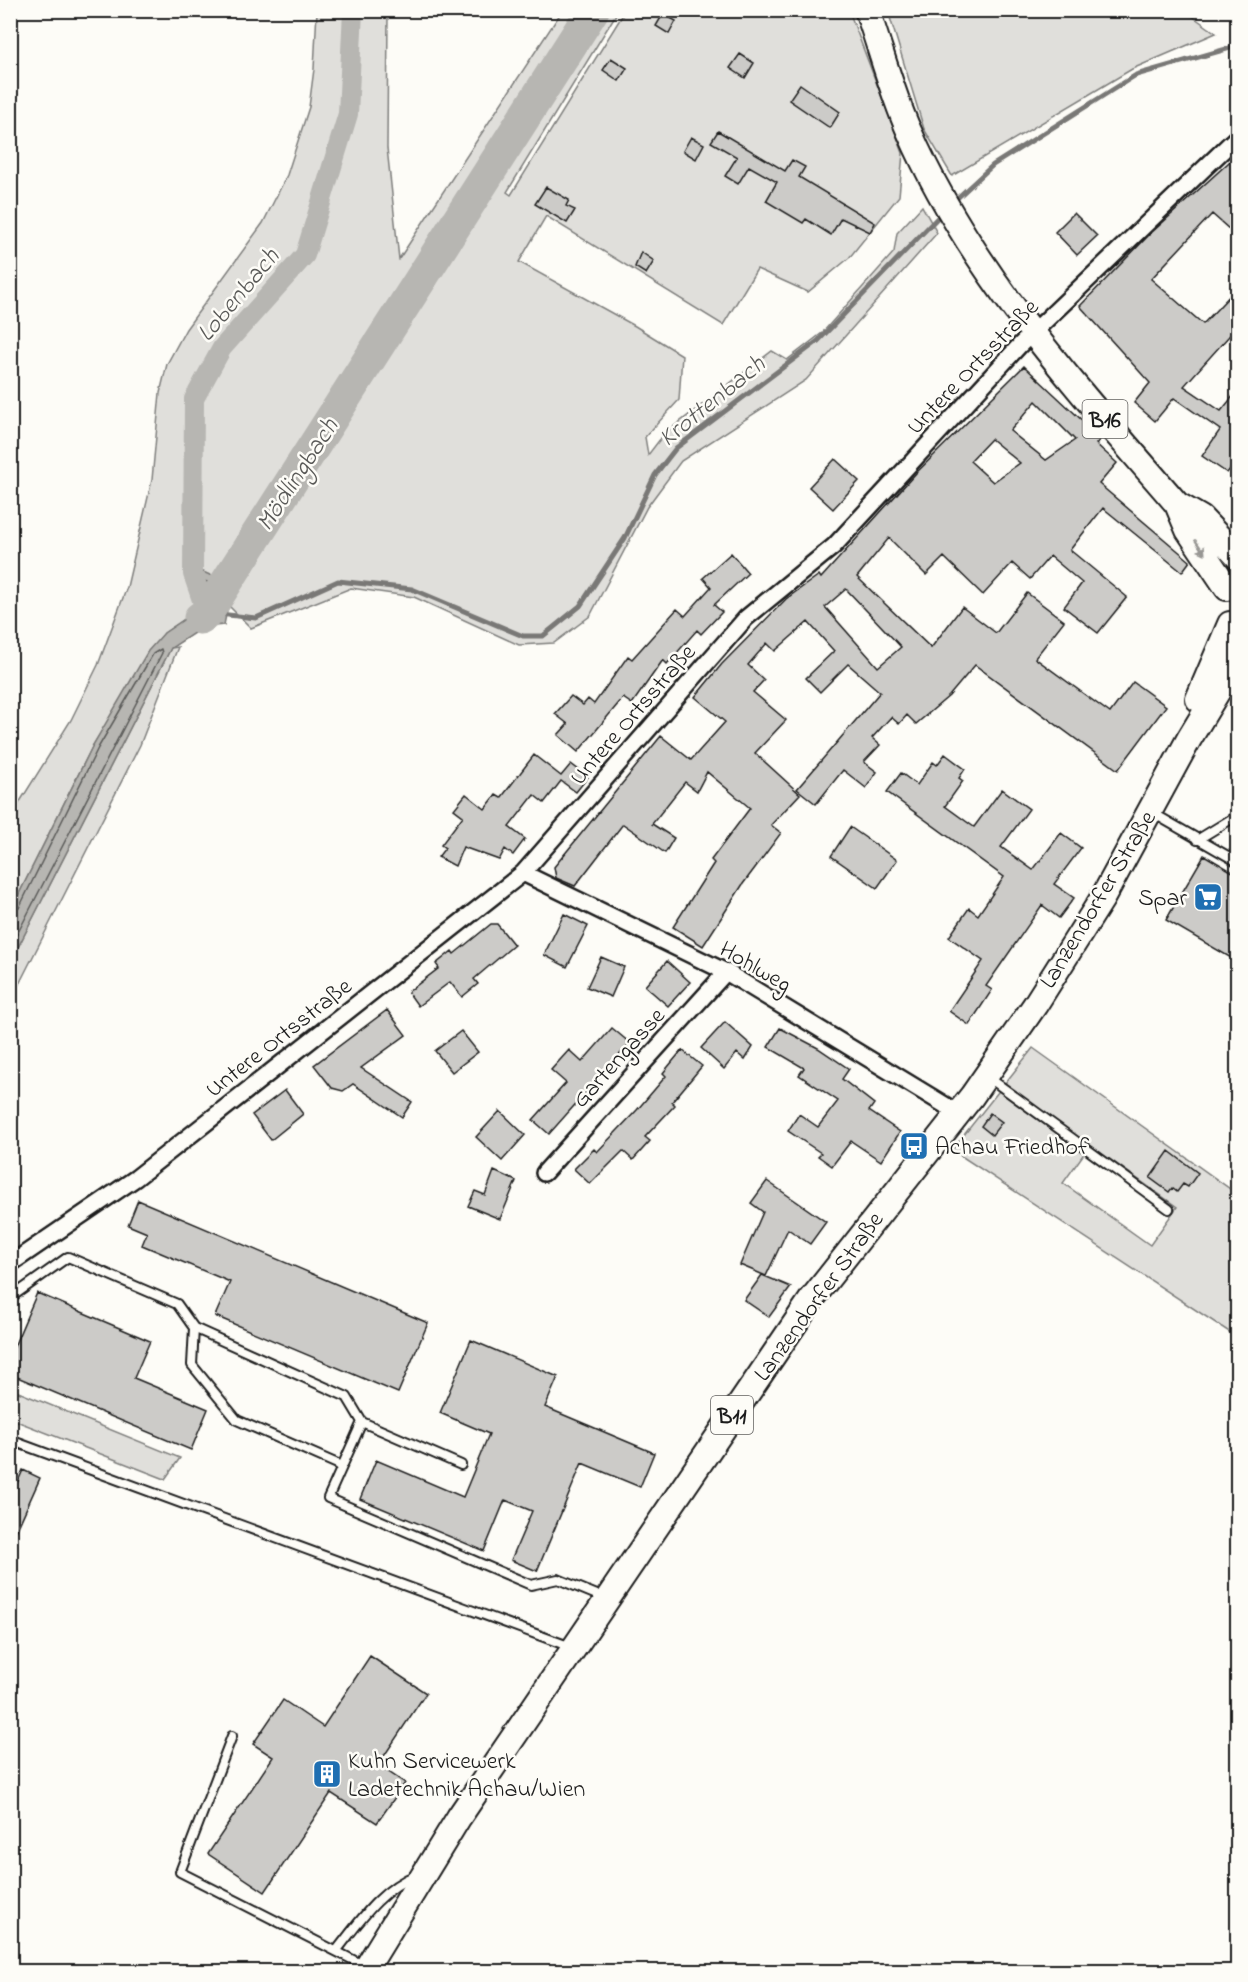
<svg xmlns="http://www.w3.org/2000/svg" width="1248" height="1982" font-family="'Indie Flower',sans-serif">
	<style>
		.green { fill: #e0dfdb; stroke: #7e7e7c; stroke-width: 1.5; fill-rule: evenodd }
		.water { fill: #b7b6b2; stroke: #797876; stroke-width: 1.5 }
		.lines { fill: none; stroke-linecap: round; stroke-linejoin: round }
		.shore { stroke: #5a5a58; stroke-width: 1.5 }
		.stream { stroke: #797876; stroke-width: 5 }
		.canal { stroke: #b7b6b2; stroke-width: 20 }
		.river { stroke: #b7b6b2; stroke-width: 33 }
		.building { fill: #cccbc8; stroke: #1c1c1c; stroke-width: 1.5; fill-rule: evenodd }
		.lane-casing { stroke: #1c1c1c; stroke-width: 12 }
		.street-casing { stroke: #1c1c1c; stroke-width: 20 }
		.primary-casing { stroke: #1c1c1c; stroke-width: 28 }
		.lane { stroke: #fdfcf7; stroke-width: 8 }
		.street { stroke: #fdfcf7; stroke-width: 15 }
		.primary { stroke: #fdfcf7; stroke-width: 24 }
		.oneway { fill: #989794 }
		.labels { text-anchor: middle; stroke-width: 5; stroke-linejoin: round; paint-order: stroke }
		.shield { fill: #fdfcf7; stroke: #605f5e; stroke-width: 1.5 }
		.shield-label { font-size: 22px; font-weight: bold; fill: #1c1c1c }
		.street-label { font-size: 24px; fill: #1c1c1c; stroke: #fdfcf7 }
		.poi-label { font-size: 24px; fill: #1c1c1c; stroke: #fdfcf7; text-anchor: start }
		.water-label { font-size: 26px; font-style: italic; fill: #5a5a58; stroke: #fdfcf7 }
	</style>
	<rect width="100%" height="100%" fill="#fdfcf7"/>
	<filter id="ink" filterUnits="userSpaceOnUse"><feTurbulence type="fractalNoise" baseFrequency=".0167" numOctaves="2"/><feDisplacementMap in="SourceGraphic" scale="12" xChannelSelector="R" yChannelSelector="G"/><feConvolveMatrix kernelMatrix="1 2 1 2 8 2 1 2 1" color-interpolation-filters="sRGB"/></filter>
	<g filter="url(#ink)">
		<path class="green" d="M 317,11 L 388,11 L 387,148 L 399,259 L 562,11 L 618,11 L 507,192 L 511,195 L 625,11 L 849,11 L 903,153 L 899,196 L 849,258 L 808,292 L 757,269 L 723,325 L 546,216 L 519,262 L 635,326 L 682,355 L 679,400 L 645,437 L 648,455 L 664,434 L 772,351 L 787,360 L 822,333 L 894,252 L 897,233 L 922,206 L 937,233 L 806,380 L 681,461 L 647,507 L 590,616 L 554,643 L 519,645 L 414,597 L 351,588 L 251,628 L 228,605 L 231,585 L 192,583 L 197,599 L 186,618 L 164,633 L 93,745 L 11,910 L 11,816 L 71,720 L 98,665 L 127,587 L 152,480 L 160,393 L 167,364 L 186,329 L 263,223 L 287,175 L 309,107 L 314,69 Z
			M 888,11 L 1185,11 L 1216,33 L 1132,69 L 952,176 L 924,129 Z
			M 178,647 L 140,745 L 11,1000 L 11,961 L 171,648 Z
			M 1033,1048 L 1237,1194 L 1237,1337 L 952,1150 ZM 1090,1145 L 1177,1207 L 1150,1245 L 1063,1183 Z
			M 10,1389 L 11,1389 L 180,1458 L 165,1479 L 11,1419 Z"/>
		<path class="water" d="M 201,571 L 232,585 L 224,625 L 203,627 L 171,648 L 11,961 L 11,910 L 93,745 L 148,651 L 164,633 L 186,618 L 197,599 L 192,583 Z"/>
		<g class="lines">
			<path class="shore" d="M 202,580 L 223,588 L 224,591 L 218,619 L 194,625 L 192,621 L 203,600 L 199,585 Z
				M 10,911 L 19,908 L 98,748 L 153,654 L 161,649 L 162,653 L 10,948"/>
			<path class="stream" d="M 953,202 L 993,165 L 1136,75 L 1230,48 L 1238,41
				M 219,614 L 256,618 L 338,581 L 412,589 L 523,636 L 543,636 L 580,606 L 625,538 L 655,475 L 676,448 L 818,341 L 944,211"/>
			<path class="canal" d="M 203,603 L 193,574 L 194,399 L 222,348 L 305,255 L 348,114 L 353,10"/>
			<path class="river" d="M 200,618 L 207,613 L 593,10"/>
		</g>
		<path class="building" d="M 663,14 L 676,21 L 669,34 L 656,26 Z
			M 740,54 L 754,63 L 745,78 L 730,68 Z
			M 611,58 L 627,68 L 619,81 L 603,70 Z
			M 800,84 L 840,112 L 830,128 L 789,100 Z
			M 718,131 L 785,171 L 792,160 L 805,167 L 799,177 L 875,223 L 870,232 L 841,218 L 831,235 L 806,219 L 803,223 L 766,201 L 777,182 L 749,166 L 738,184 L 725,176 L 737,157 L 711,142 Z
			M 691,137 L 704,144 L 696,159 L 683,151 Z
			M 1238,154 L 1238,237 L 1212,214 L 1151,279 L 1203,324 L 1238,287 L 1238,326 L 1184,386 L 1221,411 L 1238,390 L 1238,459 L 1227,473 L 1202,456 L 1220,430 L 1174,398 L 1155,421 L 1134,403 L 1150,383 L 1080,306 L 1150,234 Z
			M 546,187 L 569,200 L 566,206 L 575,210 L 567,223 L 535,204 Z
			M 1074,213 L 1097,236 L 1077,255 L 1055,232 Z
			M 641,252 L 654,261 L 646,274 L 635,267 Z
			M 1024,366 L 1101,438 L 1096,444 L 1117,463 L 1099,484 L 1190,561 L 1182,572 L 1103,508 L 1070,550 L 1127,597 L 1098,633 L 1064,607 L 1082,583 L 1050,556 L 1030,579 L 1012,563 L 983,595 L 944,557 L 926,575 L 889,538 L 857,577 L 931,648 L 962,607 L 996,633 L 1027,593 L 1064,621 L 1035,658 L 1110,713 L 1133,682 L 1166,706 L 1118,770 L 975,665 L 949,696 L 916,724 L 907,715 L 899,724 L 891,717 L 872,738 L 880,745 L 864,762 L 877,772 L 866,788 L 843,770 L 816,804 L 797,789 L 880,692 L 848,664 L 820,692 L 806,678 L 834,651 L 808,622 L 775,651 L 767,643 L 748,665 L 764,680 L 753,692 L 786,720 L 755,753 L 800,794 L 771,825 L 781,833 L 743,884 L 703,946 L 673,927 L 714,863 L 711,860 L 750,808 L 707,772 L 697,791 L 685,782 L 652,824 L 674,838 L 665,853 L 623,824 L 575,886 L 556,878 L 554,867 L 661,736 L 691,760 L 725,722 L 695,697 L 722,664 L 786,599 L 819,575 L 821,578 L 916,473 ZM 1036,401 L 1075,440 L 1046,460 L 1010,431 ZM 991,439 L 1020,463 L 993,482 L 970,461 ZM 846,589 L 901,647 L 878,667 L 825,607 Z
			M 835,459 L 859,481 L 833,509 L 809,487 Z
			M 731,553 L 748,573 L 714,605 L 722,612 L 701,634 L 697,630 L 667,664 L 663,660 L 632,704 L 623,698 L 578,752 L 558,735 L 568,724 L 555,714 L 571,696 L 583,705 L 588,699 L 594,704 L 628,656 L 632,659 L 677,609 L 685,616 L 711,587 L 703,578 Z
			M 945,754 L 965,769 L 959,778 L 963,781 L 945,806 L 974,827 L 1002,789 L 1029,809 L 1001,847 L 1033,870 L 1061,833 L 1081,848 L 1054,884 L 1074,898 L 1059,918 L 1042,905 L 986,986 L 992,990 L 969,1025 L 949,1011 L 983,961 L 949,937 L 969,908 L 978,915 L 1004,877 L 887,792 L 901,773 L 917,785 L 933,762 L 937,765 Z
			M 534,755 L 561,776 L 571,764 L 588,777 L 576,792 L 561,781 L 544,803 L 534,795 L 509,827 L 525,839 L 513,855 L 505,849 L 499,860 L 463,847 L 455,866 L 438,857 L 445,848 L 441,845 L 463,816 L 454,809 L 466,794 L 485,809 L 496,795 L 501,798 Z
			M 850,827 L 897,860 L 877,888 L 831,856 Z
			M 1204,855 L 1238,875 L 1238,962 L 1166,920 Z
			M 564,914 L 588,926 L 567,967 L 544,955 Z
			M 491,924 L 497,924 L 514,945 L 474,979 L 478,984 L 462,997 L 450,982 L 418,1006 L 408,992 L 439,968 L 436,964 L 452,951 L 454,954 Z
			M 601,957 L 624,967 L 611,997 L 587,987 Z
			M 667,961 L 690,982 L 668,1006 L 645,986 Z
			M 387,1010 L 406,1035 L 361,1068 L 412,1102 L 402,1117 L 353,1084 L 343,1091 L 332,1088 L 314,1065 Z
			M 725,1022 L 753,1047 L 745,1060 L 737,1053 L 724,1069 L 701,1048 Z
			M 612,1028 L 630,1043 L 549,1134 L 533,1120 L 566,1083 L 551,1070 L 569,1050 L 582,1062 Z
			M 780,1028 L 818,1048 L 849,1069 L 842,1079 L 874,1104 L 869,1111 L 900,1132 L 881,1161 L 851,1141 L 832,1166 L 818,1156 L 821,1153 L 788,1131 L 799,1114 L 818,1127 L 838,1101 L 799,1075 L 804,1068 L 768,1047 Z
			M 461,1031 L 478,1052 L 452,1072 L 435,1051 Z
			M 682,1050 L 702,1066 L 672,1102 L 675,1105 L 645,1137 L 650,1141 L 633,1160 L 623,1151 L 590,1184 L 574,1169 L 594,1149 L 597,1152 L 637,1110 L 666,1076 L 663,1073 Z
			M 285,1090 L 303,1114 L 271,1140 L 252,1115 Z
			M 500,1111 L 525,1135 L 502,1161 L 476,1137 Z
			M 990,1113 L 1002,1122 L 992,1135 L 981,1126 Z
			M 1169,1151 L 1198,1173 L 1188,1187 L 1183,1184 L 1177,1192 L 1172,1188 L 1169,1192 L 1150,1178 Z
			M 494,1171 L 516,1181 L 500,1219 L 468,1206 L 475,1191 L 485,1195 Z
			M 767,1181 L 826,1222 L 810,1244 L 788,1229 L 766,1276 L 740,1265 L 763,1212 L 751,1203 Z
			M 138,1200 L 428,1323 L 398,1393 L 215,1316 L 230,1282 L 142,1245 L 147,1233 L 128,1225 Z
			M 762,1275 L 791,1287 L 769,1317 L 744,1300 Z
			M 37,1293 L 150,1341 L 134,1378 L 208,1409 L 191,1450 L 10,1374 L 10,1356 Z
			M 471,1340 L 558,1377 L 545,1407 L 654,1453 L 640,1487 L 582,1463 L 537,1571 L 511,1560 L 532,1511 L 505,1500 L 484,1551 L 360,1499 L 376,1460 L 463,1497 L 489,1434 L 440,1413 Z
			M 23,1470 L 40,1478 L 10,1545 L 10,1499 Z
			M 370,1656 L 426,1693 L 378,1765 L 405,1783 L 377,1823 L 331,1793 L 265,1892 L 208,1854 L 273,1757 L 253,1744 L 283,1700 L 323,1727 Z"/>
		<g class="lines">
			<g class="lane-casing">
				<path id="lane" d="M 1151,812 L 1238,862
					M 1197,840 L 1238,815
					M 988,1077 L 1169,1209
					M 10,1298 L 68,1257 L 177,1304 L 194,1328 L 347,1397 L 362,1422
					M 194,1328 L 192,1365 L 237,1420 L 342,1466
					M 10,1440 L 571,1647
					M 461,1465 L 362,1422 L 328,1498 L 531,1585 L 558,1579 L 604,1598
					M 232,1736 L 180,1872 L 365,1966
					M 337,1950 C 360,1921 381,1889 416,1875"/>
			</g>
			<g class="street-casing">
				<path id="street" d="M 523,873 L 726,972 L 958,1113
					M 544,1173 L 726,972
					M 10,1264 L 136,1178 L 523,873 L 746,618 L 834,546 L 1020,345 L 1238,136"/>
			</g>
			<g class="primary-casing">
				<path id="primary" d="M 867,10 C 881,50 892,93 909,131 C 970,272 1078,389 1177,504 L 1188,530 L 1227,588
					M 1177,504 L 1201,518 L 1238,557
					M 1198,699 L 1230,624
					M 364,1972 L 459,1817 L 811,1300 L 972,1096 L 1035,1005 L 1102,899 L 1189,739 L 1238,658"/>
			</g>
			<use href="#lane" class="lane"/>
			<use href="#street" class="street"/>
			<use href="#primary" class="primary"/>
		</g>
		<defs><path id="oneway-solid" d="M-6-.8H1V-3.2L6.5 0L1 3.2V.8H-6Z" transform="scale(1.5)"/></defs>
		<use class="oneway" href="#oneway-solid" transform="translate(1200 547) rotate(55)"/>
	</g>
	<defs>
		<g id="supermarket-square" transform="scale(1.5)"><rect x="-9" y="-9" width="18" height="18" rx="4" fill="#1f6fb2" stroke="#fdfcf7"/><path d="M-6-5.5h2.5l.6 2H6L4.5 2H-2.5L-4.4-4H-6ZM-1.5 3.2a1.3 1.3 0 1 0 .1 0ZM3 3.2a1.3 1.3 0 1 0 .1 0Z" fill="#fff"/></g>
		<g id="bus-square" transform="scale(1.5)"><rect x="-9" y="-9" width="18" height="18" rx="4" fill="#1f6fb2" stroke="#fdfcf7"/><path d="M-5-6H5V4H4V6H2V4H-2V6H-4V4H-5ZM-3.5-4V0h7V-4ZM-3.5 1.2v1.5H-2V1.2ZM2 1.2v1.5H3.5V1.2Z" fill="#fff"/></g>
		<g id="building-square" transform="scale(1.5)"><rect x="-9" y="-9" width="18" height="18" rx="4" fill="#1f6fb2" stroke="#fdfcf7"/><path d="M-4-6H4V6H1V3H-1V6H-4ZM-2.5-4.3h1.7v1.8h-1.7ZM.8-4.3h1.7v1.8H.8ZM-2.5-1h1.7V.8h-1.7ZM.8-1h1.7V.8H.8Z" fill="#fff"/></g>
	</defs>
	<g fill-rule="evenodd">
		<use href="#supermarket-square" x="1208" y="897"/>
		<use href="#bus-square" x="914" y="1146"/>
		<use href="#building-square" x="327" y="1774"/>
	</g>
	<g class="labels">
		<g class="shield">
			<rect x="1082.5" y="400" width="45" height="38" rx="4.5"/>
			<rect x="711" y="1396" width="42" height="38" rx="4.5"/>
		</g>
		<g class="shield-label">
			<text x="1105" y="427">B16</text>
			<text x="732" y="1423">B11</text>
		</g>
		<g class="street-label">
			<text transform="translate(972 366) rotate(-46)" y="8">Untere Ortsstraße</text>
			<text transform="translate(632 714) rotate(-49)" y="8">Untere Ortsstraße</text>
			<text transform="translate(1097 899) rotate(-59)" y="8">Lanzendorfer Straße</text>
			<text transform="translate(756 966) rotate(30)" y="8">Hohlweg</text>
			<text transform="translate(278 1037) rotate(-38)" y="8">Untere Ortsstraße</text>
			<text transform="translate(618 1057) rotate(-48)" y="8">Gartengasse</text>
			<text transform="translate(818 1296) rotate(-54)" y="8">Lanzendorfer Straße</text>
		</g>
		<g class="poi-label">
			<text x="1187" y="905" text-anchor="end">Spar</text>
			<text x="935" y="1154">Achau Friedhof</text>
			<text x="348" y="1768">Kuhn Servicewerk<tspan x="348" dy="28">Ladetechnik Achau/Wien</tspan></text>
		</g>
		<g class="water-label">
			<text transform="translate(237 294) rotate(-50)" y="9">Lobenbach</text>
			<text transform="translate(711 400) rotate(-39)" y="9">Krottenbach</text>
			<text transform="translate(296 474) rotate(-57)" y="9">Mödlingbach</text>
		</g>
	</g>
	<rect width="1248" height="1982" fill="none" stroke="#fdfcf7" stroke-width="36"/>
	<rect x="18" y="18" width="1212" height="1946" fill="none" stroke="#1c1c1c" stroke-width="2" filter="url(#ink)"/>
</svg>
